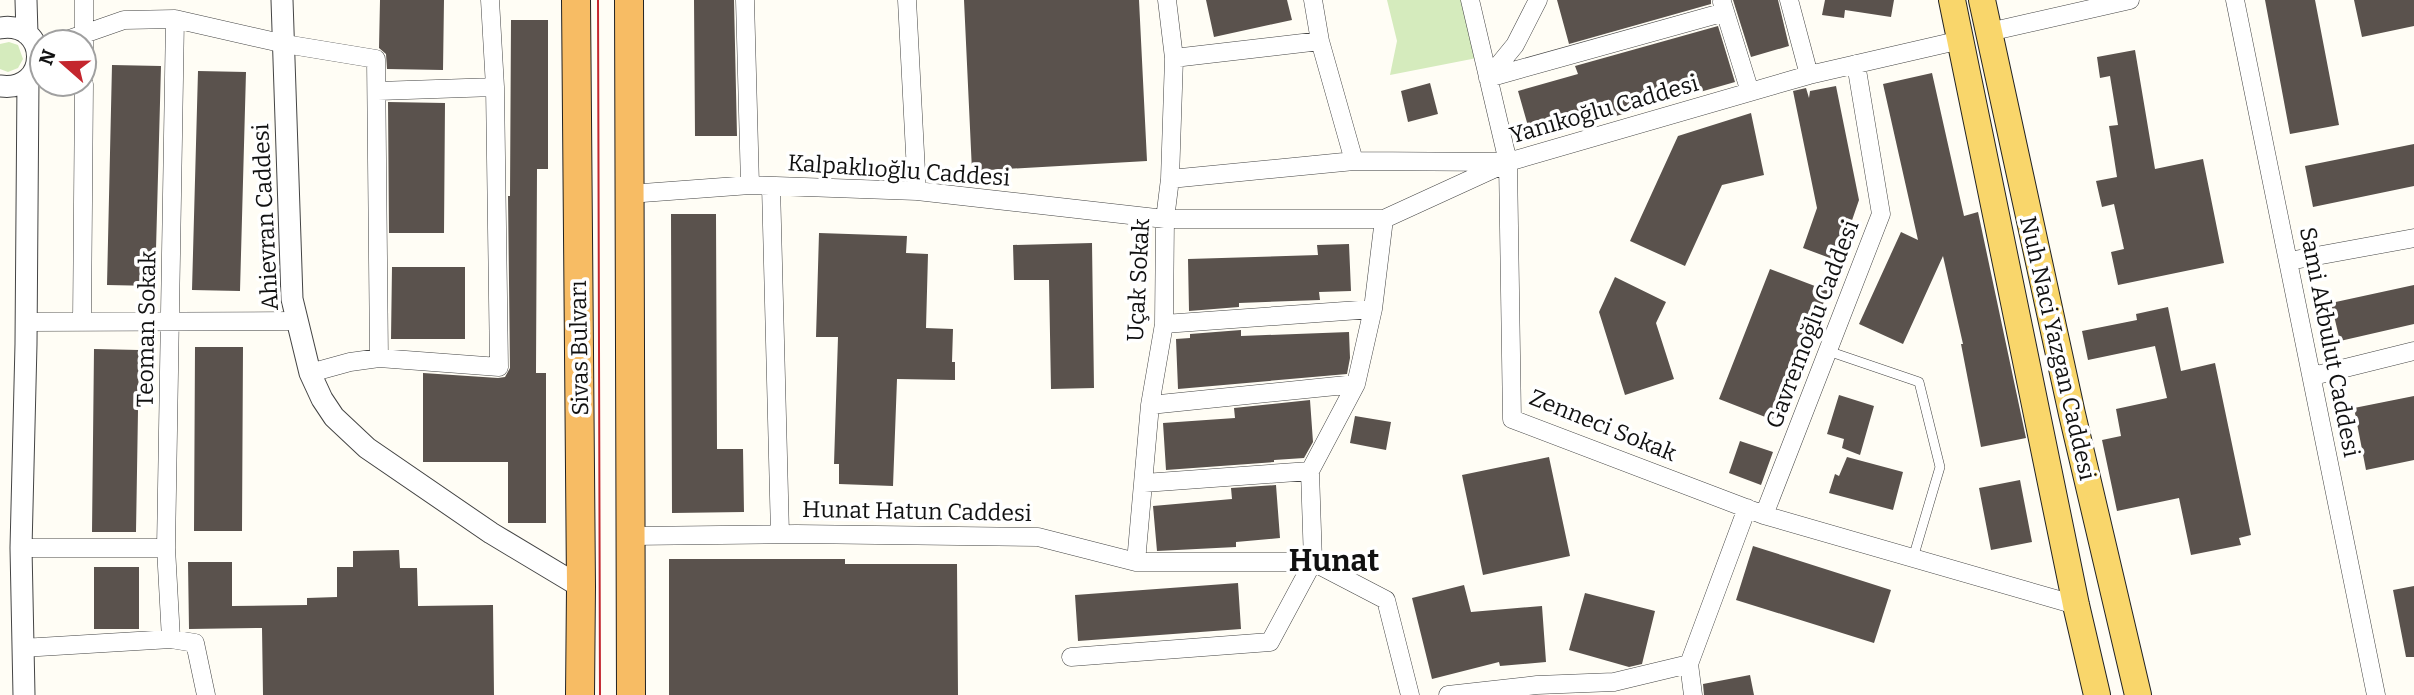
<svg xmlns="http://www.w3.org/2000/svg" width="2414" height="695" font-family="Bitter,serif">
	<style>
		.green { fill: #d5ebbd }
		.building { fill: #5a524d }
		.lines { fill: none; stroke-linecap: round; stroke-linejoin: round }
		.service-casing { stroke: #444; stroke-width: 10 }
		.minor-casing { stroke: #444; stroke-width: 19 }
		.tertiary-casing { stroke: #444; stroke-width: 23 }
		.primary-casing { stroke: #222; stroke-width: 28 }
		.trunk-casing { stroke: #222; stroke-width: 30 }
		.service { stroke: #fff; stroke-width: 9 }
		.minor { stroke: #fff; stroke-width: 18 }
		.tertiary { stroke: #fff; stroke-width: 21 }
		.primary { stroke: #f9d66b; stroke-width: 26 }
		.trunk { stroke: #f7bc64; stroke-width: 28 }
		.tram { stroke: #c4262e; stroke-width: 2 }
		.labels { text-anchor: middle; stroke-width: 7; stroke-linejoin: round; paint-order: stroke }
		.street-label { font-size: 23px; fill: #111; stroke: #fff }
		.district-label { font-size: 30px; font-weight: bold; fill: #111; stroke: #fff }
	</style>
	<rect width="100%" height="100%" fill="#fffdf5"/>
	<path class="green" d="M 1387,0 L 1468,0 L 1482,57 L 1390,75 L 1397,41 Z
		M 9,42 L 18,45 L 23,59 L 18,68 L 8,72 L 0,69 L 0,44 Z"/>
	<path class="building" d="M 380,0 L 444,0 L 443,70 L 387,69 L 386,54 L 379,48 Z
		M 694,0 L 734,0 L 737,136 L 695,136 Z
		M 964,0 L 1139,0 L 1147,161 L 972,171 Z
		M 1206,0 L 1287,0 L 1292,20 L 1214,37 Z
		M 1557,0 L 1711,0 L 1711,4 L 1569,44 Z
		M 1733,0 L 1778,0 L 1789,46 L 1751,57 Z
		M 1825,0 L 1894,0 L 1891,17 L 1845,10 L 1844,18 L 1822,15 Z
		M 2265,0 L 2315,0 L 2339,125 L 2290,134 Z
		M 2354,0 L 2414,0 L 2414,26 L 2362,37 Z
		M 511,20 L 548,20 L 548,169 L 537,169 L 536,373 L 546,373 L 546,523 L 508,523 L 508,462 L 423,462 L 423,373 L 498,378 L 505,377 L 510,368 L 508,196 L 510,196 Z
		M 1718,26 L 1735,82 L 1532,140 L 1518,91 L 1578,74 L 1575,66 Z
		M 2135,50 L 2155,169 L 2203,159 L 2224,263 L 2118,285 L 2111,252 L 2124,249 L 2114,204 L 2102,207 L 2096,181 L 2117,177 L 2109,126 L 2118,125 L 2110,76 L 2100,78 L 2097,57 Z
		M 112,65 L 161,66 L 155,286 L 107,285 Z
		M 198,71 L 246,72 L 240,291 L 192,290 Z
		M 1932,73 L 1964,216 L 1978,212 L 2026,438 L 1981,447 L 1961,344 L 1963,344 L 1943,256 L 1903,344 L 1859,324 L 1901,232 L 1918,240 L 1883,84 Z
		M 1430,83 L 1438,114 L 1408,122 L 1401,91 Z
		M 1836,86 L 1859,200 L 1838,261 L 1803,248 L 1817,208 L 1793,91 L 1806,88 L 1809,98 L 1810,91 Z
		M 388,102 L 445,103 L 444,233 L 389,233 Z
		M 1751,113 L 1764,175 L 1722,185 L 1685,266 L 1630,241 L 1678,136 Z
		M 2414,144 L 2414,186 L 2313,207 L 2305,166 Z
		M 671,214 L 716,214 L 717,449 L 743,449 L 744,512 L 672,513 Z
		M 819,233 L 907,236 L 906,253 L 928,254 L 926,328 L 953,329 L 952,362 L 955,362 L 955,380 L 897,379 L 893,486 L 839,484 L 839,464 L 834,464 L 838,337 L 816,337 Z
		M 1092,243 L 1094,388 L 1051,389 L 1049,280 L 1014,280 L 1013,245 Z
		M 1349,244 L 1351,291 L 1319,292 L 1320,300 L 1239,303 L 1239,307 L 1189,311 L 1188,259 L 1318,255 L 1317,245 Z
		M 392,267 L 465,267 L 465,339 L 391,339 Z
		M 1770,269 L 1828,291 L 1800,365 L 1796,363 L 1773,420 L 1719,399 Z
		M 1615,277 L 1666,302 L 1656,323 L 1674,379 L 1625,395 L 1599,312 Z
		M 2414,285 L 2414,324 L 2340,341 L 2331,303 Z
		M 2168,307 L 2181,371 L 2215,363 L 2251,535 L 2239,538 L 2241,545 L 2191,555 L 2179,498 L 2117,511 L 2102,440 L 2121,436 L 2116,409 L 2167,398 L 2155,346 L 2088,360 L 2082,331 L 2137,320 L 2136,314 Z
		M 1241,330 L 1241,336 L 1349,332 L 1350,358 L 1347,374 L 1178,389 L 1176,339 L 1190,338 L 1190,334 Z
		M 195,347 L 243,347 L 242,531 L 194,531 Z
		M 94,349 L 139,350 L 136,532 L 92,532 Z
		M 1839,395 L 1874,406 L 1860,455 L 1842,448 L 1844,439 L 1827,434 Z
		M 2414,396 L 2414,460 L 2366,470 L 2354,408 Z
		M 1310,400 L 1313,442 L 1304,458 L 1274,460 L 1274,462 L 1166,470 L 1163,423 L 1235,418 L 1234,408 Z
		M 1355,416 L 1391,422 L 1386,450 L 1350,443 Z
		M 1740,441 L 1773,452 L 1761,485 L 1729,473 Z
		M 1549,457 L 1570,556 L 1483,575 L 1462,475 Z
		M 1847,457 L 1903,472 L 1893,510 L 1829,493 L 1835,474 L 1839,476 Z
		M 2020,480 L 2032,542 L 1991,550 L 1979,488 Z
		M 1276,485 L 1280,538 L 1236,542 L 1236,547 L 1157,551 L 1153,506 L 1232,499 L 1231,488 Z
		M 1753,546 L 1891,590 L 1874,643 L 1736,600 Z
		M 399,550 L 400,568 L 417,568 L 418,606 L 493,605 L 494,695 L 263,695 L 262,628 L 189,629 L 188,562 L 232,562 L 232,606 L 307,605 L 307,598 L 337,597 L 337,567 L 353,567 L 353,551 Z
		M 669,559 L 845,559 L 845,564 L 957,564 L 958,695 L 669,695 Z
		M 94,567 L 139,567 L 139,629 L 94,629 Z
		M 1238,583 L 1241,629 L 1078,641 L 1075,595 Z
		M 1464,585 L 1471,612 L 1542,606 L 1546,662 L 1500,666 L 1499,662 L 1432,679 L 1412,598 Z
		M 2414,586 L 2414,657 L 2406,657 L 2393,590 Z
		M 1585,593 L 1655,611 L 1642,664 L 1629,667 L 1569,650 Z
		M 1750,675 L 1754,695 L 1704,695 L 1703,684 Z"/>
	<g class="lines">
		<g class="service-casing">
			<path id="service" d="M 1828,351 L 1919,382 L 1940,467 L 1913,558"/>
		</g>
		<g class="minor-casing">
			<path id="minor" d="M 745,0 L 750,185
				M 907,0 L 917,191
				M 1313,0 L 1320,41 L 1354,161
				M 1470,0 L 1508,162 L 1512,419 L 1764,515 L 2076,605
				M 1789,0 L 1809,75
				M 2235,0 L 2376,695
				M 1722,2 L 1750,92
				M 1989,32 L 2130,0
				M 61,42 L 124,20 L 175,19 L 285,44 L 376,59 L 379,358
				M 84,50 L 84,0
				M 1174,58 L 1320,41
				M 1488,78 L 1725,12
				M 1488,78 L 1515,45 L 1538,0
				M 378,91 L 495,87
				M 1170,179 L 1354,161 L 1508,162 L 1809,75 L 1961,40
				M 771,186 L 780,534
				M 629,194 L 750,185 L 917,191 L 1165,219 L 1384,219
				M 2289,261 L 2414,238
				M 26,322 L 296,321
				M 82,322 L 84,84
				M 1164,324 L 1373,309
				M 310,373 L 350,362 L 379,358 L 499,367 L 495,87 L 490,0
				M 2313,376 L 2414,351
				M 1150,405 L 1356,384
				M 1144,483 L 1310,471
				M 1764,515 L 1881,214 L 1856,64
				M 631,536 L 796,534 L 1038,537 L 1136,562 L 1313,562 L 1386,600 L 1410,695
				M 21,548 L 166,548
				M 1136,562 L 1150,405 L 1164,324 L 1165,219 L 1170,179 L 1174,58 L 1167,0
				M 1313,562 L 1310,471 L 1356,384 L 1373,309 L 1384,219 L 1502,165
				M 171,639 L 166,548 L 175,19
				M 22,648 L 171,639 L 195,643 L 206,695
				M 1071,657 L 1270,642 L 1313,562
				M 1448,695 L 1537,685 L 1614,682 L 1689,664
				M 1693,695 L 1689,664 L 1747,508"/>
		</g>
		<g class="tertiary-casing">
			<path id="tertiary" d="M 26,0 L 27,34
				M 282,0 L 292,299 L 310,373 L 322,399 L 334,417 L 367,448 L 491,533 L 581,587
				M 0,28 C 50,20 50,93 0,86
				M 24,695 L 21,548 L 26,344 L 28,80"/>
		</g>
		<g class="primary-casing">
			<path id="primary" d="M 1952,0 L 2076,605 L 2097,695
				M 1982,0 L 2072,414 L 2138,695"/>
		</g>
		<g class="trunk-casing">
			<path id="trunk" d="M 576,0 L 581,587 L 580,695
				M 629,0 L 631,695"/>
		</g>
		<use href="#service" class="service"/>
		<use href="#minor" class="minor"/>
		<use href="#tertiary" class="tertiary"/>
		<use href="#primary" class="primary"/>
		<use href="#trunk" class="trunk"/>
		<path class="tram" d="M 598,0 L 600,695"/>
	</g>
	<g class="labels">
		<g class="street-label">
			<text transform="translate(1604 109) rotate(-16)" y="8">Yanıkoğlu Caddesi</text>
			<text transform="translate(899 170) rotate(4)" y="8">Kalpaklıoğlu Caddesi</text>
			<text transform="translate(265 217) rotate(-93)" y="8">Ahievran Caddesi</text>
			<text transform="translate(1138 280) rotate(-87)" y="8">Uçak Sokak</text>
			<text transform="translate(1812 324) rotate(-69)" y="8">Gavremoğlu Caddesi</text>
			<text transform="translate(146 329) rotate(-89)" y="8">Teoman Sokak</text>
			<text transform="translate(2330 342) rotate(79)" y="8">Sami Akbulut Caddesi</text>
			<text transform="translate(579 348) rotate(-91)" y="8">Sivas Bulvarı</text>
			<text transform="translate(2058 348) rotate(77)" y="8">Nuh Naci Yazgan Caddesi</text>
			<text transform="translate(1603 425) rotate(22)" y="8">Zenneci Sokak</text>
			<text transform="translate(917 511) rotate(1)" y="8">Hunat Hatun Caddesi</text>
		</g>
		<g class="district-label">
			<text x="1334" y="571">Hunat</text>
		</g>
	</g>
	<g transform="translate(63 63) rotate(290)"><circle r="33" fill="#ffffff" stroke="#a0a0a0" stroke-width="2"/>
	<path d="M0-5L12 26L0 18L-12 26Z" fill="#c4262e"/>
	<text y="-10" font-size="19" font-weight="bold" text-anchor="middle" fill="#111111">N</text>
	</g>
</svg>
